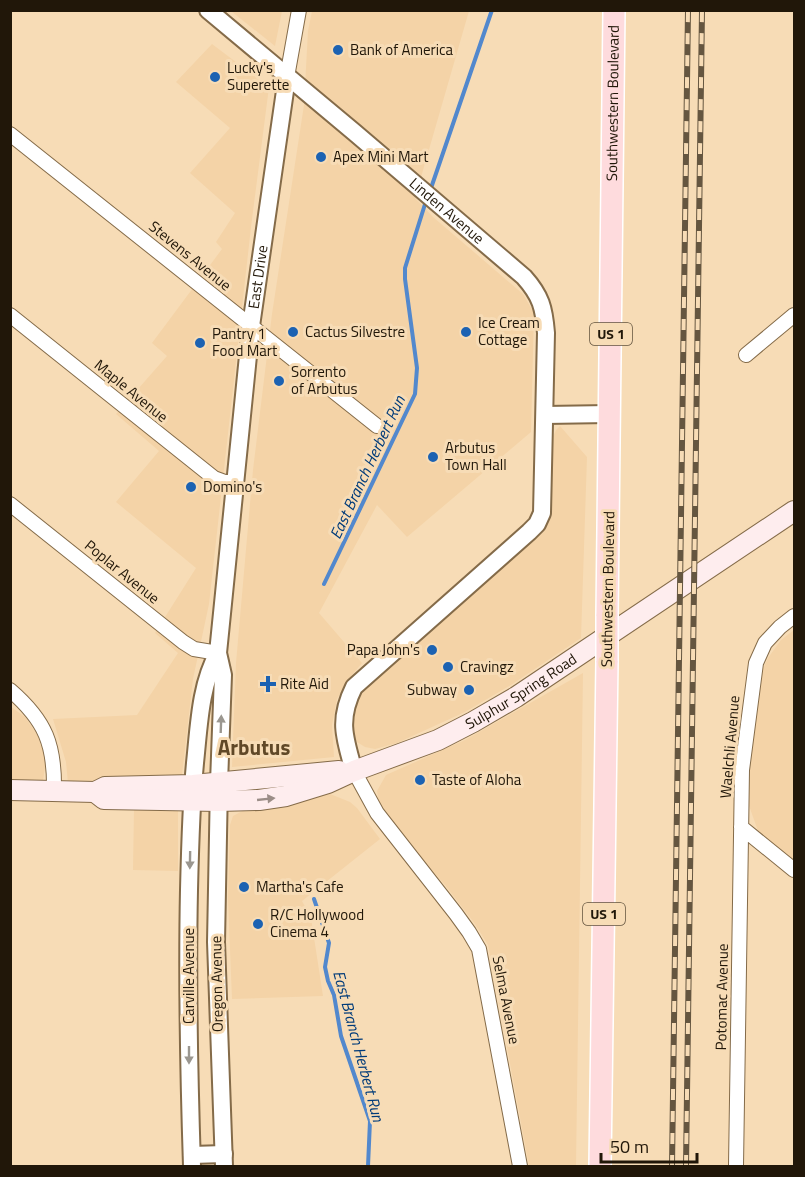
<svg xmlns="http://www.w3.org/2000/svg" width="805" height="1177" font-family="'Titillium Web',sans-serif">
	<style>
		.built { fill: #f4d3a7 }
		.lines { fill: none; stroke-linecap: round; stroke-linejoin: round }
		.stream { stroke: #5288cd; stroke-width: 4 }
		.minor-casing { stroke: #846b49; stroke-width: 16 }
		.tertiary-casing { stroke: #846b49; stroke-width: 20 }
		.secondary-casing { stroke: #846b49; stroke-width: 22 }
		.primary-casing { stroke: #fff; stroke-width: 24 }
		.minor { stroke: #fff; stroke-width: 14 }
		.tertiary { stroke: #fff; stroke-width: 16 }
		.secondary { stroke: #feedee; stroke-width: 20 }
		.primary { stroke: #fedbdd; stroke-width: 21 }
		.rail-casing { stroke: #655640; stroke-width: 6 }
		.rail { stroke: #f7dcb6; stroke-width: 4; stroke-dasharray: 11; stroke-linecap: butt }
		.primary-bridge-casing { stroke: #fff; stroke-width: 24; stroke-linecap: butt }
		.primary-bridge { stroke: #fedbdd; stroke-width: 21 }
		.oneway { fill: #9b9790 }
		.oneway2 { fill: #9b8d87 }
		.poi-dot { fill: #1c62b2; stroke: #f7dcb6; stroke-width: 2 }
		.labels { text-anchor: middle; stroke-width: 6; stroke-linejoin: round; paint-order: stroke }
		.shield { fill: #f7dcb6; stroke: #61523d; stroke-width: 1.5 }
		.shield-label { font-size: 14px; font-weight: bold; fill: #211709 }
		.poi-label { font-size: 15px; fill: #211709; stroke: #f7dcb6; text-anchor: start }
		.street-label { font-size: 15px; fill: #211709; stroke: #f7dcb6 }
		.water-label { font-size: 16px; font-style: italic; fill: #003b79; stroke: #f7dcb6 }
		.district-label { font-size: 21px; font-weight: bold; fill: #604827; stroke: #f7dcb6 }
	</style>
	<rect width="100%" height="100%" fill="#f7dcb6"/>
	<path class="built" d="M 231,11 L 282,11 L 275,46 Z
		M 312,11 L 469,11 L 415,198 L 433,217 L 523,294 L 534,313 L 531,432 L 407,537 L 377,505 L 319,613 L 362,663 L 348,680 L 337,699 L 332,725 L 334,757 L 232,767 L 236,663 L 253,470 L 272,314 L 304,105 L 308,31 Z
		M 212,44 L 269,87 L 251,227 L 209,604 L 193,679 L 182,775 L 114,781 L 68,783 L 66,762 L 53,719 L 137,715 L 178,653 L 155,633 L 196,568 L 116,502 L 159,451 L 116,414 L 167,356 L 152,343 L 222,249 L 216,242 L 235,213 L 190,173 L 230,128 L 176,82 Z
		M 560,426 L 587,457 L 581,638 L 511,685 L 465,712 L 397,743 L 375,749 L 365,747 L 357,742 L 351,730 L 354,703 L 361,690 L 534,540 L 544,527 L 551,441 L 556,430 Z
		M 794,630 L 794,865 L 774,848 L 758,831 L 746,797 L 756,684 L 768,658 L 781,640 Z
		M 583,673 L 576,1166 L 529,1166 L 488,945 L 475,924 L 445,885 L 386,818 L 379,803 L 377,791 L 386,775 L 465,740 Z
		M 10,706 L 25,717 L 38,736 L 46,760 L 43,781 L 11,779 Z
		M 330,794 L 350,802 L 357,808 L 380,839 L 302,901 L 311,918 L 323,996 L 232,999 L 228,899 L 230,825 L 233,816 L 250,807 Z
		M 134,809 L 178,810 L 178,871 L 133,870 Z"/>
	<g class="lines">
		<path class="stream" d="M 430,191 L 492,10
			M 324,584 L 415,394 L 417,368 L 405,279 L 405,268 L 426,201
			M 314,899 L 329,943 L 325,967 L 328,981 L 334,995 L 341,1036 L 370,1121 L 368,1166"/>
		<g class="minor-casing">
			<path id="minor" d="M 287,77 L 299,10
				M 10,134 L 377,426
				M 10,315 L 214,478 L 225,482 L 236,482
				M 746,355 L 794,315
				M 10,504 L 183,642 L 194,649 L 218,653
				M 10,690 C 46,721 55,745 54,792
				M 354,771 L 377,813 L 456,914 L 469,932 L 479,949 L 520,1166
				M 741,827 L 794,870
				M 736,1166 L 742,770 L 756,663 L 765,643 L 780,627 L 794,616"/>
		</g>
		<g class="tertiary-casing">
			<g id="tertiary">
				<path id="s1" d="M 208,10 L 354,132 L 524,277 C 541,296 544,308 546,333 L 542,513 L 537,524 L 529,532 L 354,687 C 338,719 344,737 354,771"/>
				<path d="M 545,415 L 609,414"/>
				<path d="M 192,1155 L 224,1154"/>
				<path d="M 192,1166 C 189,1074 187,982 189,890 C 190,847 191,805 195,763 C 199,726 200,685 218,653"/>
				<path id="s2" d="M 224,1166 L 216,942 L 219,783 L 223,675 L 218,653 L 251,326 L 287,77"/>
			</g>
		</g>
		<g class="secondary-casing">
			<g id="secondary">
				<path d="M 10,790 L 95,792 L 105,787 L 193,785 L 339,771"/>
				<path id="s3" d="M 95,792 L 104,799 L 218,801 L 259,800 L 286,796 L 328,783 L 354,771 L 438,740 L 473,722 L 516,697 L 794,511"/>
			</g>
		</g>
		<g class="primary-casing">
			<g id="primary">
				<path id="s4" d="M 607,616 L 614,10"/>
				<path d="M 600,1166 L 607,661"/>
			</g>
		</g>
		<use href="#minor" class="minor"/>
		<use href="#tertiary" class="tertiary"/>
		<use href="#secondary" class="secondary"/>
		<use href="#primary" class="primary"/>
		<g class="rail-casing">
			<path id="rail" d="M 672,1166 L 688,10
				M 686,1166 L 702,10"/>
		</g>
		<use href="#rail" class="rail"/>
		<g class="primary-bridge-casing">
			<path id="primary-bridge" d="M 607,616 L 607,661"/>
		</g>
		<use href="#primary-bridge" class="primary-bridge"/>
	</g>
	<defs><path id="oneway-solid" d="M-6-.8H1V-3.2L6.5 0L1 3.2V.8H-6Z" transform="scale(1.5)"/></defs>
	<g class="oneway">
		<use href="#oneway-solid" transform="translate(221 724) rotate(-88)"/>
		<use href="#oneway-solid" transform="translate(190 860) rotate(91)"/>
		<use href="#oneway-solid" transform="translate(189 1055) rotate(90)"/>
	</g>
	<use class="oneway2" href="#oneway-solid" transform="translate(266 799) rotate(-6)"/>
	<g class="poi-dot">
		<circle cx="338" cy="50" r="6"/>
		<circle cx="215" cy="77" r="6"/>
		<circle cx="321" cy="157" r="6"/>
		<circle cx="293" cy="332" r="6"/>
		<circle cx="466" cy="332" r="6"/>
		<circle cx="200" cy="343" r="6"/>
		<circle cx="279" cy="381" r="6"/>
		<circle cx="433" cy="457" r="6"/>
		<circle cx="191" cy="487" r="6"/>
		<circle cx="432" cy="650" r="6"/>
		<circle cx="448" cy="667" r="6"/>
		<path d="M265 675h6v6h6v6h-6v6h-6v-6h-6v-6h6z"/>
		<circle cx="469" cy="690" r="6"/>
		<circle cx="420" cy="780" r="6"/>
		<circle cx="244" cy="887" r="6"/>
		<circle cx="258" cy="924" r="6"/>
	</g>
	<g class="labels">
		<g class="shield">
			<rect x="590" y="323" width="42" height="22" rx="4.5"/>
			<rect x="583" y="903" width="42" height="22" rx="4.5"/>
		</g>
		<g class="shield-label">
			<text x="611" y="339">US 1</text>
			<text x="604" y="919">US 1</text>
		</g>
		<g class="poi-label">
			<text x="350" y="55">Bank of America</text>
			<text x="227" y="73">Lucky's<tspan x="227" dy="17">Superette</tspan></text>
			<text x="333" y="162">Apex Mini Mart</text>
			<text x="478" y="328">Ice Cream<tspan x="478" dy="17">Cottage</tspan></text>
			<text x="305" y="337">Cactus Silvestre</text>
			<text x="212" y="339">Pantry 1<tspan x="212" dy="17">Food Mart</tspan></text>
			<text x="291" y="377">Sorrento<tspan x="291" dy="17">of Arbutus</tspan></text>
			<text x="445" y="453">Arbutus<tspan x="445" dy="17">Town Hall</tspan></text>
			<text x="203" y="492">Domino's</text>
			<text x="420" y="655" text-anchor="end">Papa John's</text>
			<text x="460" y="672">Cravingz</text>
			<text x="280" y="689">Rite Aid</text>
			<text x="457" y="695" text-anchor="end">Subway</text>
			<text x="432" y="785">Taste of Aloha</text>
			<text x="256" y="892">Martha's Cafe</text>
			<text x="270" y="920">R/C Hollywood<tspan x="270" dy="17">Cinema 4</tspan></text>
		</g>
		<g class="street-label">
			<text dy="5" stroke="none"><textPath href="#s4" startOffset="513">Southwestern Boulevard</textPath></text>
			<text dy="5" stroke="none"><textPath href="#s1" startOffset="312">Linden Avenue</textPath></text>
			<text transform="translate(190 256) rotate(39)" y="5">Stevens Avenue</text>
			<text dy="5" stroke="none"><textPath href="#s2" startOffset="892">East Drive</textPath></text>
			<text transform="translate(131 391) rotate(39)" y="5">Maple Avenue</text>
			<text transform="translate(122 572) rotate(39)" y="5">Poplar Avenue</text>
			<text transform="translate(608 589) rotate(-89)" y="5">Southwestern Boulevard</text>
			<text dy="5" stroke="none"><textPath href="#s3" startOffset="452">Sulphur Spring Road</textPath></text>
			<text transform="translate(730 747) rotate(-85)" y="5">Waelchli Avenue</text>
			<text transform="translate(189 976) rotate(-90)" y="5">Carville Avenue</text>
			<text transform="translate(217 984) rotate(-91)" y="5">Oregon Avenue</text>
			<text transform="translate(722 997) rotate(-89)" y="5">Potomac Avenue</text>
			<text transform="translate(506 1000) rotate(79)" y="5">Selma Avenue</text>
		</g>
		<g class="water-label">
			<text transform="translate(367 467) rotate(-65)" y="6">East Branch Herbert Run</text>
			<text transform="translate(359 1046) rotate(75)" y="6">East Branch Herbert Run</text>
		</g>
		<g class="district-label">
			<text x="254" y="755">Arbutus</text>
		</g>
	</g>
	<rect width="805" height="1177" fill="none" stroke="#211709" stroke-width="24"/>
	<path d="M601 1153v9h96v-9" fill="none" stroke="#211709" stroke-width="3"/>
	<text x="610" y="1153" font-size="18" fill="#211709" stroke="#f7dcb6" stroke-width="4.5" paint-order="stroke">50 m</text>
</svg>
